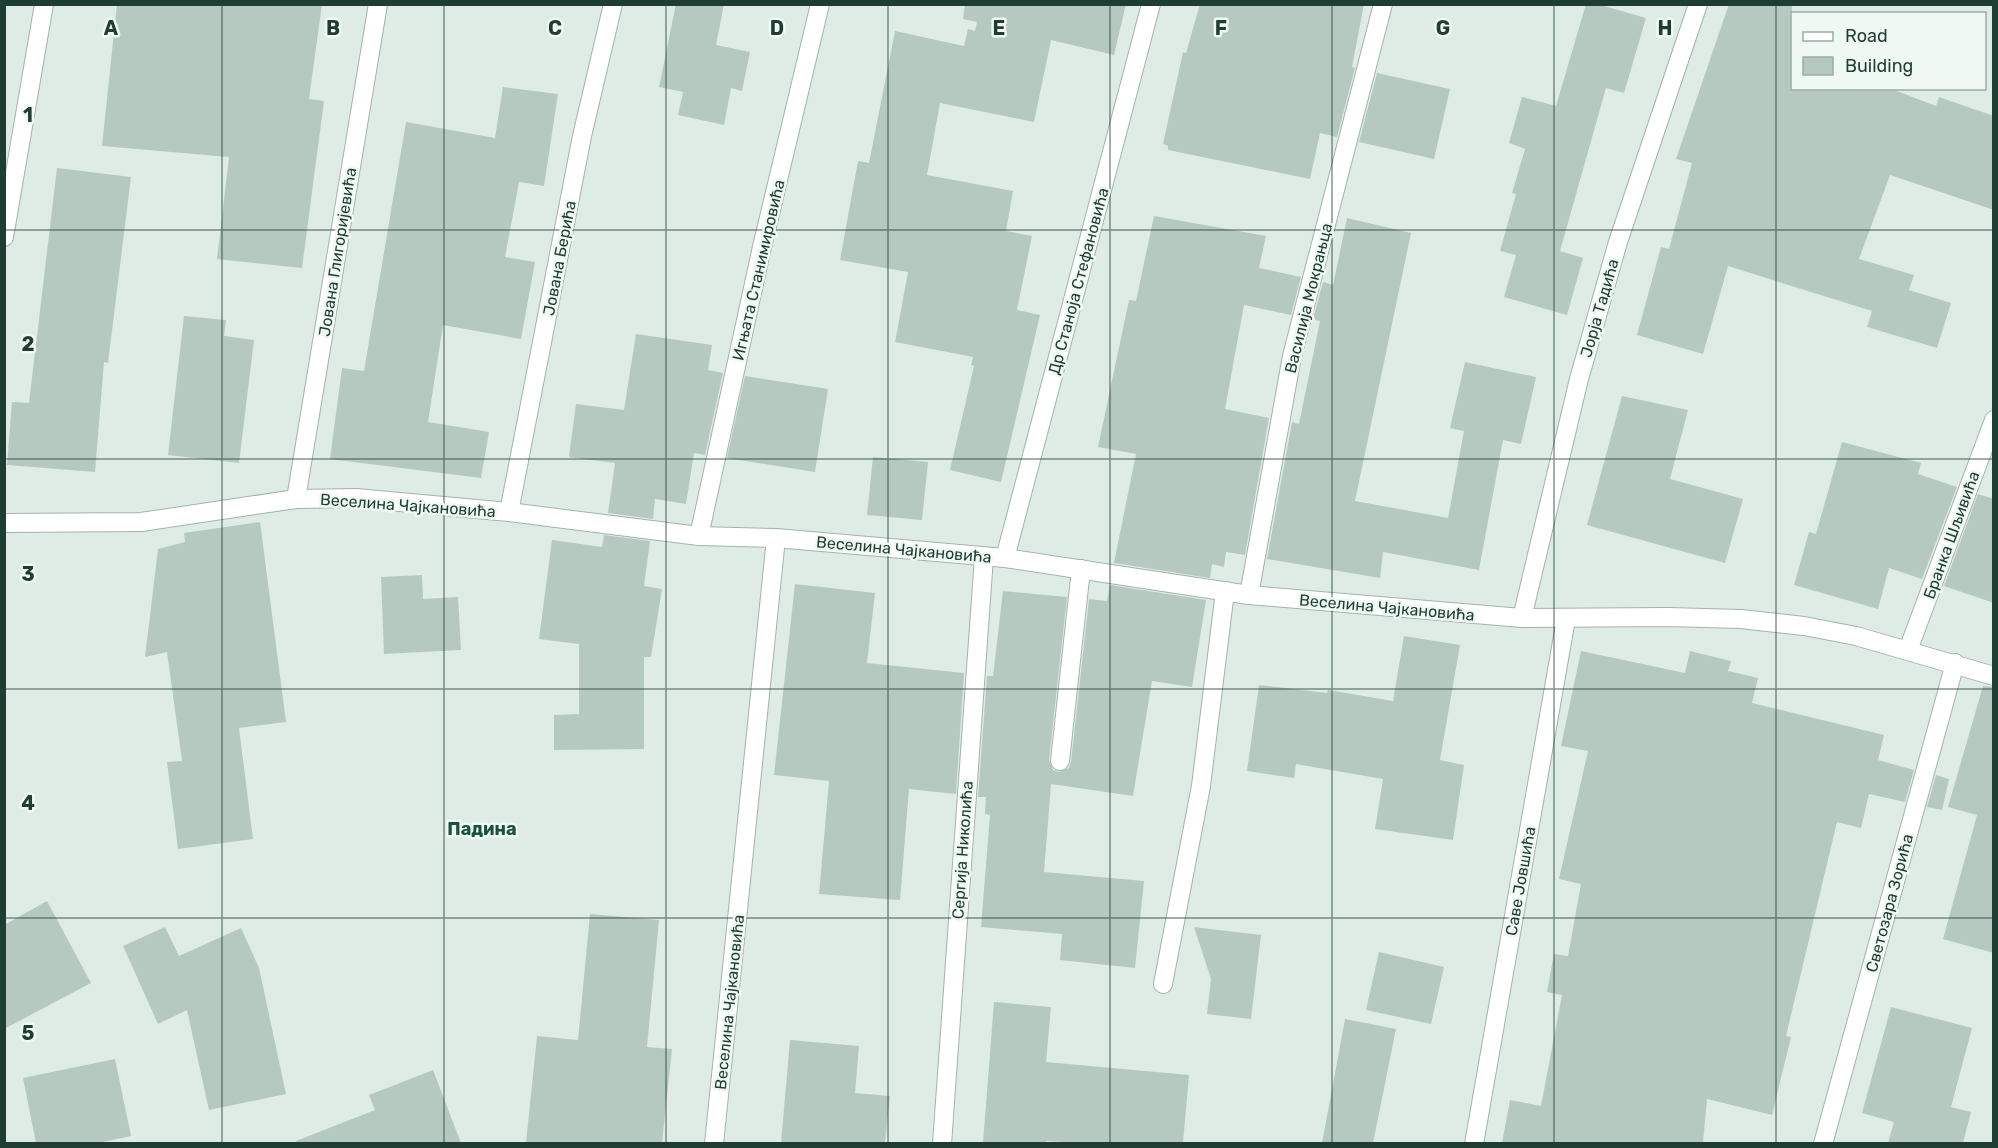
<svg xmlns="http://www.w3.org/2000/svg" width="1998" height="1148" font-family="Rubik,sans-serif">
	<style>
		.building { fill: #b6c9c0 }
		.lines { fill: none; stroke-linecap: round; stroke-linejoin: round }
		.service-casing { stroke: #a1b4ac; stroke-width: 20 }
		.minor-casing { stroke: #a1b4ac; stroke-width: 20 }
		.tertiary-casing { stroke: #a1b4ac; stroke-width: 20 }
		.service { stroke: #fff; stroke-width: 18 }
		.minor { stroke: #fff; stroke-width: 18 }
		.tertiary { stroke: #fff; stroke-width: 18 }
		.grid { fill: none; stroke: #1e3d33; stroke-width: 1.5; stroke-opacity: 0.55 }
		.labels { text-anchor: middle; stroke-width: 5; stroke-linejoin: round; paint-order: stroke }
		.street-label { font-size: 16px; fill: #1e3d33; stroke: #eff8f3 }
		.neighbourhood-label { font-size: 18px; font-weight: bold; fill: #18513f; stroke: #eff8f3 }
		.grid-label { font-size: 20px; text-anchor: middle; font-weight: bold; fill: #1e3d33; stroke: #eff8f3; stroke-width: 5; stroke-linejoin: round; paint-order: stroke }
	</style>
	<rect width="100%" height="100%" fill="#deece5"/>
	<path class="building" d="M 117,4 L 322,4 L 309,99 L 324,101 L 302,268 L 217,259 L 229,157 L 102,146 Z
		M 676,4 L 724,4 L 716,45 L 750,52 L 742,91 L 731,88 L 724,125 L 678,115 L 683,92 L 659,87 Z
		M 965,4 L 1126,4 L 1114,55 L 1051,40 L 1034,122 L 940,103 L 927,175 L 1013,191 L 1006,231 L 1032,236 L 1017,310 L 1040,315 L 1001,482 L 950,470 L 974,366 L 971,365 L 973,357 L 895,342 L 908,272 L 840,260 L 858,161 L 869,163 L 895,31 L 964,46 L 968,29 L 975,31 L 977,22 L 963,19 Z
		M 1200,4 L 1364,4 L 1352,67 L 1355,68 L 1337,137 L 1320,133 L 1310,179 L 1168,150 L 1168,146 L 1163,144 L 1183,52 L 1186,53 Z
		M 1586,4 L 1597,4 L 1646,18 L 1624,93 L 1606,88 L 1560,251 L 1583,258 L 1567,315 L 1504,297 L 1516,255 L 1500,251 L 1516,194 L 1512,193 L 1525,149 L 1509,143 L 1522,97 L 1556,106 Z
		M 1729,4 L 1792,4 L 1792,88 L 1889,88 L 1936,106 L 1939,97 L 1994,116 L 1994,210 L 1890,175 L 1859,259 L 1914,275 L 1909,290 L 1951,303 L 1937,348 L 1867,327 L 1872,311 L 1728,266 L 1703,354 L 1637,335 L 1661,247 L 1669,249 L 1692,163 L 1676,159 Z
		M 1377,73 L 1450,89 L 1434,159 L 1359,142 Z
		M 503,87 L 558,94 L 544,186 L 519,182 L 505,257 L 535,262 L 521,339 L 443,325 L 428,422 L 489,432 L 481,478 L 330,459 L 342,368 L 364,371 L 406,122 L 495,138 Z
		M 57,168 L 131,177 L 108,363 L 104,362 L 95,472 L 7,465 L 12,402 L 29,403 Z
		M 1154,216 L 1266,236 L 1259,268 L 1301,277 L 1291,315 L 1244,305 L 1225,409 L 1269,418 L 1245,555 L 1226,552 L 1224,567 L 1212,564 L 1210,578 L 1114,563 L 1136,454 L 1098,447 L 1129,300 L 1136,301 Z
		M 1347,218 L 1411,233 L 1355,501 L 1448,518 L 1464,431 L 1450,428 L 1465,362 L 1536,377 L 1521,444 L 1503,440 L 1479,570 L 1383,552 L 1380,578 L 1267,559 L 1292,422 L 1299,424 L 1320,321 L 1313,319 L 1323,282 L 1333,285 Z
		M 184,316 L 226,320 L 224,336 L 254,340 L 239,463 L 168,455 Z
		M 636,334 L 712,345 L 708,370 L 723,373 L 705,455 L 694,453 L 686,504 L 655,499 L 653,519 L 608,513 L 615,463 L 569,457 L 576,404 L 624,410 Z
		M 745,376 L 828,389 L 815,472 L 727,458 Z
		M 1622,396 L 1688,410 L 1670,479 L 1743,499 L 1725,563 L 1587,525 Z
		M 1842,442 L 1921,463 L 1918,474 L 1957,487 L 1922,579 L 1889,568 L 1878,609 L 1794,585 L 1809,532 L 1816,534 Z
		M 873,457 L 928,462 L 922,520 L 867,515 Z
		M 1978,494 L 1994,499 L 1994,603 L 1944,586 Z
		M 260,522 L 286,722 L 239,728 L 253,839 L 178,849 L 167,762 L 182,761 L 167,652 L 145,657 L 158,549 L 185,542 L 184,533 Z
		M 604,535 L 650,541 L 644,586 L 662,589 L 651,657 L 644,657 L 644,749 L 554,750 L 554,715 L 579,714 L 579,644 L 539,639 L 552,540 L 602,547 Z
		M 422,575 L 423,599 L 458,597 L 461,650 L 384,654 L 381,577 Z
		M 795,584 L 875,593 L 867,663 L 964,673 L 956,794 L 909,789 L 900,900 L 819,894 L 829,781 L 774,775 Z
		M 1110,585 L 1206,600 L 1192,687 L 1152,681 L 1133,796 L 1051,784 L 1044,872 L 1144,881 L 1135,968 L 1060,960 L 1062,934 L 981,927 L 990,815 L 985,814 L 986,797 L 978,797 L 987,676 L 993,676 L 1003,591 L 1067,597 L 1049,760 L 1053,770 L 1059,772 L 1069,768 L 1071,762 L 1089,599 L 1107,601 Z
		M 1404,636 L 1460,645 L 1440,760 L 1464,765 L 1453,840 L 1375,829 L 1383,779 L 1296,764 L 1294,778 L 1247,771 L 1259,685 L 1327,693 L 1328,690 L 1393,701 Z
		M 1581,651 L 1685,673 L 1690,651 L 1731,661 L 1728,671 L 1758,678 L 1752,703 L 1884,735 L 1878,760 L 1914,770 L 1905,802 L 1869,794 L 1861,828 L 1837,822 L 1786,1036 L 1791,1037 L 1772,1115 L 1707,1099 L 1703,1143 L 1502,1143 L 1510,1100 L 1541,1106 L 1562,995 L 1547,992 L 1554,954 L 1568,956 L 1581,884 L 1559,879 L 1588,751 L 1561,746 Z
		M 1983,686 L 1994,687 L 1994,953 L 1943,939 L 1977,815 L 1948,807 Z
		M 1936,775 L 1949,779 L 1942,810 L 1927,807 Z
		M 47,901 L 91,983 L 4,1029 L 4,925 Z
		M 590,914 L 659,920 L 647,1047 L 672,1049 L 662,1143 L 526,1143 L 537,1036 L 578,1040 Z
		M 165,927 L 179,956 L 241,928 L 259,968 L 286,1094 L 209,1110 L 187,1010 L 158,1024 L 123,946 Z
		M 1194,927 L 1261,935 L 1251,1019 L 1207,1014 L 1211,979 Z
		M 1379,952 L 1444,967 L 1431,1024 L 1366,1010 Z
		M 994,1002 L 1051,1007 L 1046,1062 L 1189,1075 L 1183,1143 L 1081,1143 L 1046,1141 L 1046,1143 L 983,1143 Z
		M 1891,1007 L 1972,1028 L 1951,1107 L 1971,1112 L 1963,1143 L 1888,1143 L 1894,1122 L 1862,1113 Z
		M 1345,1019 L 1396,1029 L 1373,1143 L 1322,1143 Z
		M 790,1040 L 859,1046 L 855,1093 L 890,1096 L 885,1143 L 781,1143 Z
		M 115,1059 L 131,1136 L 98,1143 L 36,1143 L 23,1078 Z
		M 433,1070 L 461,1143 L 296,1143 L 296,1141 L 375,1110 L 369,1095 Z"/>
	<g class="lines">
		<g class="service-casing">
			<path id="service" d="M 1060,761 L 1081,569
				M 1163,984 L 1201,786 L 1225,591"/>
		</g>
		<g class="minor-casing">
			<path id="minor" d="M 4,237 L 44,4
				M 296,499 L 378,4
				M 509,512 L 582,136 L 613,4
				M 699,536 L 762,247 L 820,4
				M 1005,558 L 1151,4
				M 1249,595 L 1292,356 L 1383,4
				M 1522,618 L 1579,379 L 1618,242 L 1698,4
				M 1908,650 L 1994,420
				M 714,1144 L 776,538
				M 942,1144 L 984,557
				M 1474,1144 L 1566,619
				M 1823,1144 L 1955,663"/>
		</g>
		<g class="tertiary-casing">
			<path id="tertiary" d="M 4,523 L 141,522 L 296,499 L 356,498 L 509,512 L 699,536 L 776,538 L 1005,558 L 1249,595 L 1522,618 L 1668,617 L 1741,619 L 1804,626 L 1856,636 L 1994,676"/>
		</g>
		<use href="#service" class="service"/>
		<use href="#minor" class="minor"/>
		<use href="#tertiary" class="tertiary"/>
	</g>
	<path class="grid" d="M 222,4 L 222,1144M 444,4 L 444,1144M 666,4 L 666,1144M 888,4 L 888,1144M 1110,4 L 1110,1144M 1332,4 L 1332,1144M 1554,4 L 1554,1144M 1776,4 L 1776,1144M 4,230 L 1994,230M 4,459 L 1994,459M 4,689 L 1994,689M 4,918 L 1994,918"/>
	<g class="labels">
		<g class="street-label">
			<text transform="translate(337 252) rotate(-81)" y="6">Јована Глигоријевића</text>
			<text transform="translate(559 258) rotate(-79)" y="6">Јована Берића</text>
			<text transform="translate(758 270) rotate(-77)" y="6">Игњата Станимировића</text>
			<text transform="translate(1078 281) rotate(-75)" y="6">Др Станоја Стефановића</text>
			<text transform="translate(1308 298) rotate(-76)" y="6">Василија Мокрањца</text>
			<text transform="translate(1599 308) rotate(-74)" y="6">Јорја Тадића</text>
			<text transform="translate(408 505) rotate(4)" y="6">Веселина Чајкановића</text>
			<text transform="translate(1951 535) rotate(-70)" y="6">Бранка Шљивића</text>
			<text transform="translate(904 549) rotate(5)" y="6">Веселина Чајкановића</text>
			<text transform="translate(1387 607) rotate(5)" y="6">Веселина Чајкановића</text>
			<text transform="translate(962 850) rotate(-86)" y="6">Сергија Николића</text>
			<text transform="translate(1520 881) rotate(-80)" y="6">Саве Јовшића</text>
			<text transform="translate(1889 903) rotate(-75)" y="6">Светозара Зорића</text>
			<text transform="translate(729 1002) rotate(-84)" y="6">Веселина Чајкановића</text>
		</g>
		<g class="neighbourhood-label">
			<text x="482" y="835">Падина</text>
		</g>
	</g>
	<g class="grid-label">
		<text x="111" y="35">A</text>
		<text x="333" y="35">B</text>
		<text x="555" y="35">C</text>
		<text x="777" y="35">D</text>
		<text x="999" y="35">E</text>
		<text x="1221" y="35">F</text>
		<text x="1443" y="35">G</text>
		<text x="1665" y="35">H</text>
		<text x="28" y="122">1</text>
		<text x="28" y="351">2</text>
		<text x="28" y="581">3</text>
		<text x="28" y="810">4</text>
		<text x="28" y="1040">5</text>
	</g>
	<rect width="1998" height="1148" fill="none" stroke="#1e3d33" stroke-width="12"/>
	<rect x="1791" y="12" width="195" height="78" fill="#eff8f3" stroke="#9bada6" stroke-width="1.5"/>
	<rect x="1803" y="32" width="30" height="9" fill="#ffffff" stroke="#9bada6" stroke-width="1.5"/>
	<text x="1845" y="42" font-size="18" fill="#1e3d33">Road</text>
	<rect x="1803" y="57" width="30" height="18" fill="#b6c9c0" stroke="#9bada6" stroke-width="1.5"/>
	<text x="1845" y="72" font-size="18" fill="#1e3d33">Building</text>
</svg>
